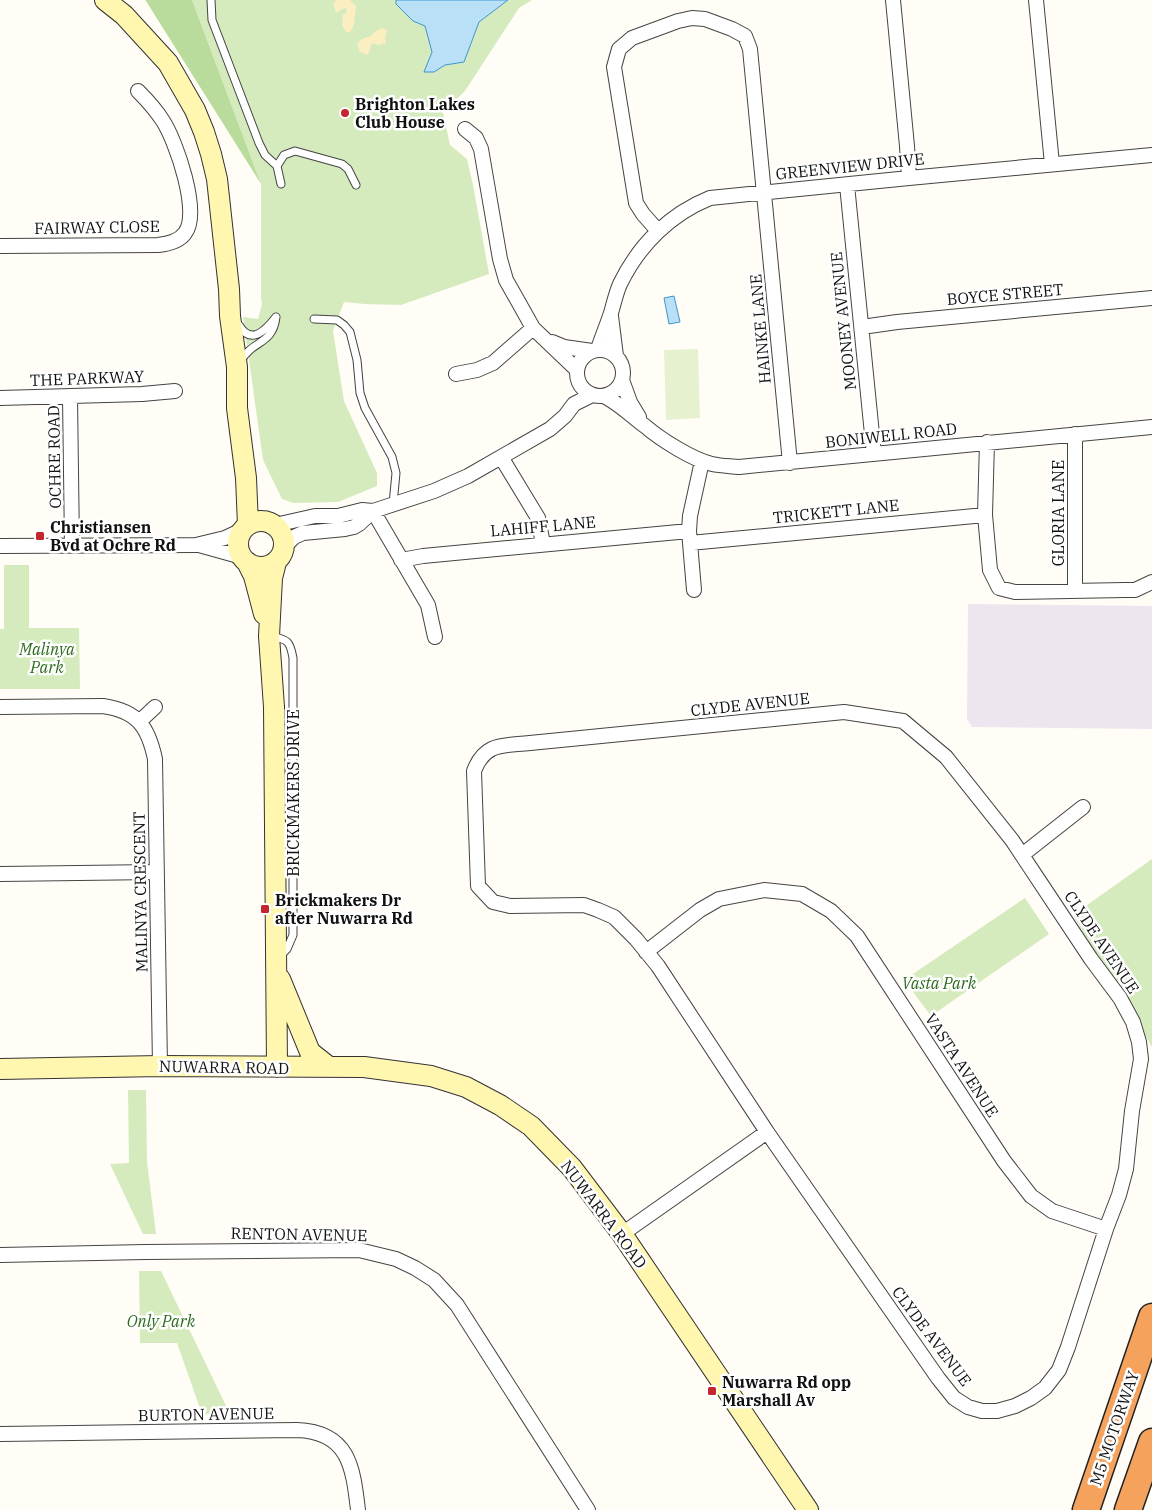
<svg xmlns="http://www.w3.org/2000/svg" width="1152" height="1510" font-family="'IBM Plex Serif',serif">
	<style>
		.industrial { fill: #eee6ef }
		.green { fill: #d5ebbd }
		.forest { fill: #b9dc9c }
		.sand { fill: #fbeec1 }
		.pitch { fill: #e6f2cf }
		.water { fill: #b9e0f7; stroke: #3f96cf }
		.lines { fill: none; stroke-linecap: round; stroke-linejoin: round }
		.lane-casing { stroke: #444; stroke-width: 9 }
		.street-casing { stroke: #444; stroke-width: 16 }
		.secondary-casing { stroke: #333; stroke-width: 22 }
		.highway-casing { stroke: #222; stroke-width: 29 }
		.lane { stroke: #fff; stroke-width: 7 }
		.street { stroke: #fff; stroke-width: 14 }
		.secondary { stroke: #fff6b0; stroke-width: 20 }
		.highway { stroke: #f5a25d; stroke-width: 26 }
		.poi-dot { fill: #c4262e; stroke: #fff; stroke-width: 2 }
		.labels { text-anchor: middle; stroke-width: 5; stroke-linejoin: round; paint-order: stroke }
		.poi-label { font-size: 16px; font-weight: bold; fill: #111; stroke: #fff; text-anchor: start }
		.street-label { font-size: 16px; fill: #111; stroke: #fff }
		.park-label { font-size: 16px; font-style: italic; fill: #2f6b1f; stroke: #fff }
	</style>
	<rect width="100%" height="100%" fill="#fffdf5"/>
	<path class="industrial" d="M 968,604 L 1152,606 L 1152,729 L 972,727 L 967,719 Z"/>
	<path class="green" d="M 192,0 L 532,0 L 519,8 L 465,91 L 443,112 L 450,145 L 467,159 L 473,185 L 489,274 L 401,305 L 365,304 L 344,302 L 333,331 L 344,401 L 377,473 L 377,486 L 338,502 L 294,503 L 282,499 L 263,460 L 243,317 L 258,319 L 262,304 L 261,298 L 261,184 Z
		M 4,565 L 29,565 L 29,628 L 79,628 L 80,689 L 0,689 L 0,629 L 4,629 Z
		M 1152,859 L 1152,1047 L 1073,915 Z
		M 1025,898 L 1049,934 L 931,1016 L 904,980 Z
		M 128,1090 L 146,1090 L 147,1162 L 156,1234 L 143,1234 L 110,1164 L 129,1163 Z
		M 139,1271 L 161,1271 L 230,1414 L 202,1414 L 177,1343 L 140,1343 Z"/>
	<path class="forest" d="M 145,0 L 192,0 L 261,184 L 146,1 Z"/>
	<path class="sand" d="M 337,0 L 350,0 L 356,6 L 354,24 L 351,31 L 347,33 L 342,25 L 343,22 L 342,15 L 346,13 L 347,9 L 344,8 L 336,13 L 333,3 Z
		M 382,28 L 387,30 L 385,37 L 386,43 L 379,45 L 372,43 L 368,55 L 360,52 L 357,44 C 362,38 364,38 371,36 L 374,32 Z"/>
	<path class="pitch" d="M 698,349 L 700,418 L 666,420 L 664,350 Z"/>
	<path class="water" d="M 396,0 L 508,0 L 479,22 L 464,62 L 445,65 L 434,72 L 424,72 L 432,52 L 425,26 L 413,21 L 396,4 Z
		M 674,296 L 680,322 L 669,324 L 664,298 Z"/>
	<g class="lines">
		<g class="lane-casing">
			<path id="lane" d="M 211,0 L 212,20 L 259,143 L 265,155 L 277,166
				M 281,184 L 277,166 L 284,155 L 295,151 L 342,164 L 348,169 L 356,185
				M 314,319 L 337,320 L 344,325 L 350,332 L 357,360 L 360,393 L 365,408 L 392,457 L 396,473 L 393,504
				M 239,325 C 251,346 266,330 276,317
				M 241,361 C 252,340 273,345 276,317
				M 272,636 C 288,640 290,641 293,658 L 293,935 L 287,949 L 280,956"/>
		</g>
		<g class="street-casing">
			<path id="street" d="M 893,0 L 907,146 L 909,178
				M 1036,0 L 1052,164
				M 465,129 L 476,138 L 481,149 L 500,259 L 506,280 L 533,328 L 577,370
				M 847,185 L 874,454
				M 658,231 L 643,214 L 636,203 L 614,67 L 619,49 L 632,38 L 678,21 L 692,18 L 705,19 L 732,29 L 745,36 L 750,49 L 790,463
				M 0,246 L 158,245 C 167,244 179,242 185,233 C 201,213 176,141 163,121 C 156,110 147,100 138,91
				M 611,316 L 616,356
				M 862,327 L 897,322 L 1152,298
				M 552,342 L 564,347 L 592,351
				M 598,349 C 602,337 607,325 611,313 C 614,303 616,293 620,284 C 639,245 670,214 710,198 L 909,178 L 1152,155
				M577 373a23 23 0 1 1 46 0a23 23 0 1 1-46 0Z
				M 456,374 L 477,370 L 493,363 L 533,328
				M 622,380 L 630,402 L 639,417
				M 604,396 C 620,404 631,416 645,426 C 660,439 693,460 712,464 C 721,466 730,466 739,467 L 1152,427
				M 70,397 L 72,546
				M 0,398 L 142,394 L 175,391
				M 1075,434 L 1075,591
				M 987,442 L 985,515 L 990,570 L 999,588 L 1015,592 L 1125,590 L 1135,590 L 1152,582
				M 501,457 L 538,518 L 543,544
				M 373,511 L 428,605 L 435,637
				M 275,525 L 315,516 L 338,516 L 362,510 L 373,511
				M 690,543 L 985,515
				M 199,545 L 242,557
				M 0,546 L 196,545 L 225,538 L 242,530
				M 283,548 L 294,537 L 303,533 L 345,529 L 354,527 L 359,524 L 373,511 L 434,491 L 468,476 L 550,429 L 565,416 L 574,404 L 592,395
				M 401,560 L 423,556 L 689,531
				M 694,590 L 689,531 L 690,516 L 702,461
				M 0,707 L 103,706 C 137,711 148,726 155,759 L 160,1066
				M 844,712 L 903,721 L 946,757 L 1012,840 L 1091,959 L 1120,998 L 1133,1022 L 1139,1042 L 1141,1059 L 1132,1111 L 1126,1169 L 1119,1195 L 1106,1229 L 1068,1347 L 1059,1370 L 1045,1388 L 1031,1398 L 1015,1406 L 997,1411 L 982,1411 L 968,1407 L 954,1398 L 938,1378 L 767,1132 L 658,966 L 636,939 L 614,917 L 598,910 L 584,905 L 510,906 L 493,902 L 478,886 L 474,771 C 485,742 503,746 530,743 Z
				M 140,721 L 155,707
				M 1022,855 L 1083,807
				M 0,874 L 156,872
				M 646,952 L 700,910 L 719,899 L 764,890 L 802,894 L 831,911 L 857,936 L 1004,1161 L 1031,1196 L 1052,1211 L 1106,1229
				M 622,1234 L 767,1132
				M 0,1255 L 145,1252 L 359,1250 L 396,1259 L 415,1268 L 434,1280 L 457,1305 L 588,1510
				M 0,1434 L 297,1430 C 349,1432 353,1467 358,1510"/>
		</g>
		<g class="secondary-casing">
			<path id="secondary" d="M 105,0 L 124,15 L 168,63 L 195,110 L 204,132 L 211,154 L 217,179 L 229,289 L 230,316 L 237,367 L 237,408 L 246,478 L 248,525
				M238 544a23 23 0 1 1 46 0a23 23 0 1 1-46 0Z
				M 247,562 L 254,576 L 264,614
				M 276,562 L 272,578 L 269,636 L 274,707 L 277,1067
				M 280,979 L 310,1052 L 329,1067
				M 0,1069 L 160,1066 L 364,1067 L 431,1076 L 466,1087 L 500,1105 L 531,1126 L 572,1168 L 622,1234 L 808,1510"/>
		</g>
		<g class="highway-casing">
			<path id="highway" d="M 1086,1510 L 1152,1317
				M 1128,1510 L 1152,1442"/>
		</g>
		<use href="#lane" class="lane"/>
		<use href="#street" class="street"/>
		<use href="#secondary" class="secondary"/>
		<use href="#highway" class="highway"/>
	</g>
	<g class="poi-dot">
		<circle cx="345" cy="113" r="5"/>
		<rect x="35" y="531" width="10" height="10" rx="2.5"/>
		<rect x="260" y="904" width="10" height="10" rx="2.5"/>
		<rect x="707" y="1386" width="10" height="10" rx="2.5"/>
	</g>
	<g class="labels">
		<g class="poi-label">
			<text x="355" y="110">Brighton Lakes<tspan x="355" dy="18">Club House</tspan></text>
			<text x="50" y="533">Christiansen<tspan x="50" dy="18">Bvd at Ochre Rd</tspan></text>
			<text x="275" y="906">Brickmakers Dr<tspan x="275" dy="18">after Nuwarra Rd</tspan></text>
			<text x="722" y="1388">Nuwarra Rd opp<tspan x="722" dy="18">Marshall Av</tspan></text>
		</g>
		<g class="street-label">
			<text transform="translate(850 166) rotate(-6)" y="6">GREENVIEW DRIVE</text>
			<text transform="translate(97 227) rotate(-1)" y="6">FAIRWAY CLOSE</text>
			<text transform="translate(1005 294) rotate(-5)" y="6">BOYCE STREET</text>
			<text transform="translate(843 321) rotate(-96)" y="6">MOONEY AVENUE</text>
			<text transform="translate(760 329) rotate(-95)" y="6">HAINKE LANE</text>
			<text transform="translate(87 378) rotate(-2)" y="6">THE PARKWAY</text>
			<text transform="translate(891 435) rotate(-6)" y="6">BONIWELL ROAD</text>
			<text transform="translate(54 457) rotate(-91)" y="6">OCHRE ROAD</text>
			<text transform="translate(836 511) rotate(-6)" y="6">TRICKETT LANE</text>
			<text transform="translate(1058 513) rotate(-90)" y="6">GLORIA LANE</text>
			<text transform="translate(543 526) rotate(-5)" y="6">LAHIFF LANE</text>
			<text transform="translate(750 704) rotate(-6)" y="6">CLYDE AVENUE</text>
			<text transform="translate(293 793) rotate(-90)" y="6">BRICKMAKERS DRIVE</text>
			<text transform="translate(140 892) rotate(-91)" y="6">MALINYA CRESCENT</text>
			<text transform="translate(1102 942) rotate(56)" y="6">CLYDE AVENUE</text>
			<text transform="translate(962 1065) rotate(57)" y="6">VASTA AVENUE</text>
			<text transform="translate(224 1067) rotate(1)" y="6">NUWARRA ROAD</text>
			<text transform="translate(604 1214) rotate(53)" y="6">NUWARRA ROAD</text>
			<text transform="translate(299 1234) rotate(1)" y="6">RENTON AVENUE</text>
			<text transform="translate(932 1336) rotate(53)" y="6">CLYDE AVENUE</text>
			<text transform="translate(206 1414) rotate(-1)" y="6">BURTON AVENUE</text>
			<text transform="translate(1114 1428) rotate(-71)" y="6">M5 MOTORWAY</text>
		</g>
		<g class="park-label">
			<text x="47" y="655">Malinya<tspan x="47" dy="18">Park</tspan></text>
			<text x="939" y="989">Vasta Park</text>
			<text x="161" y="1327">Only Park</text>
		</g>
	</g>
</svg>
